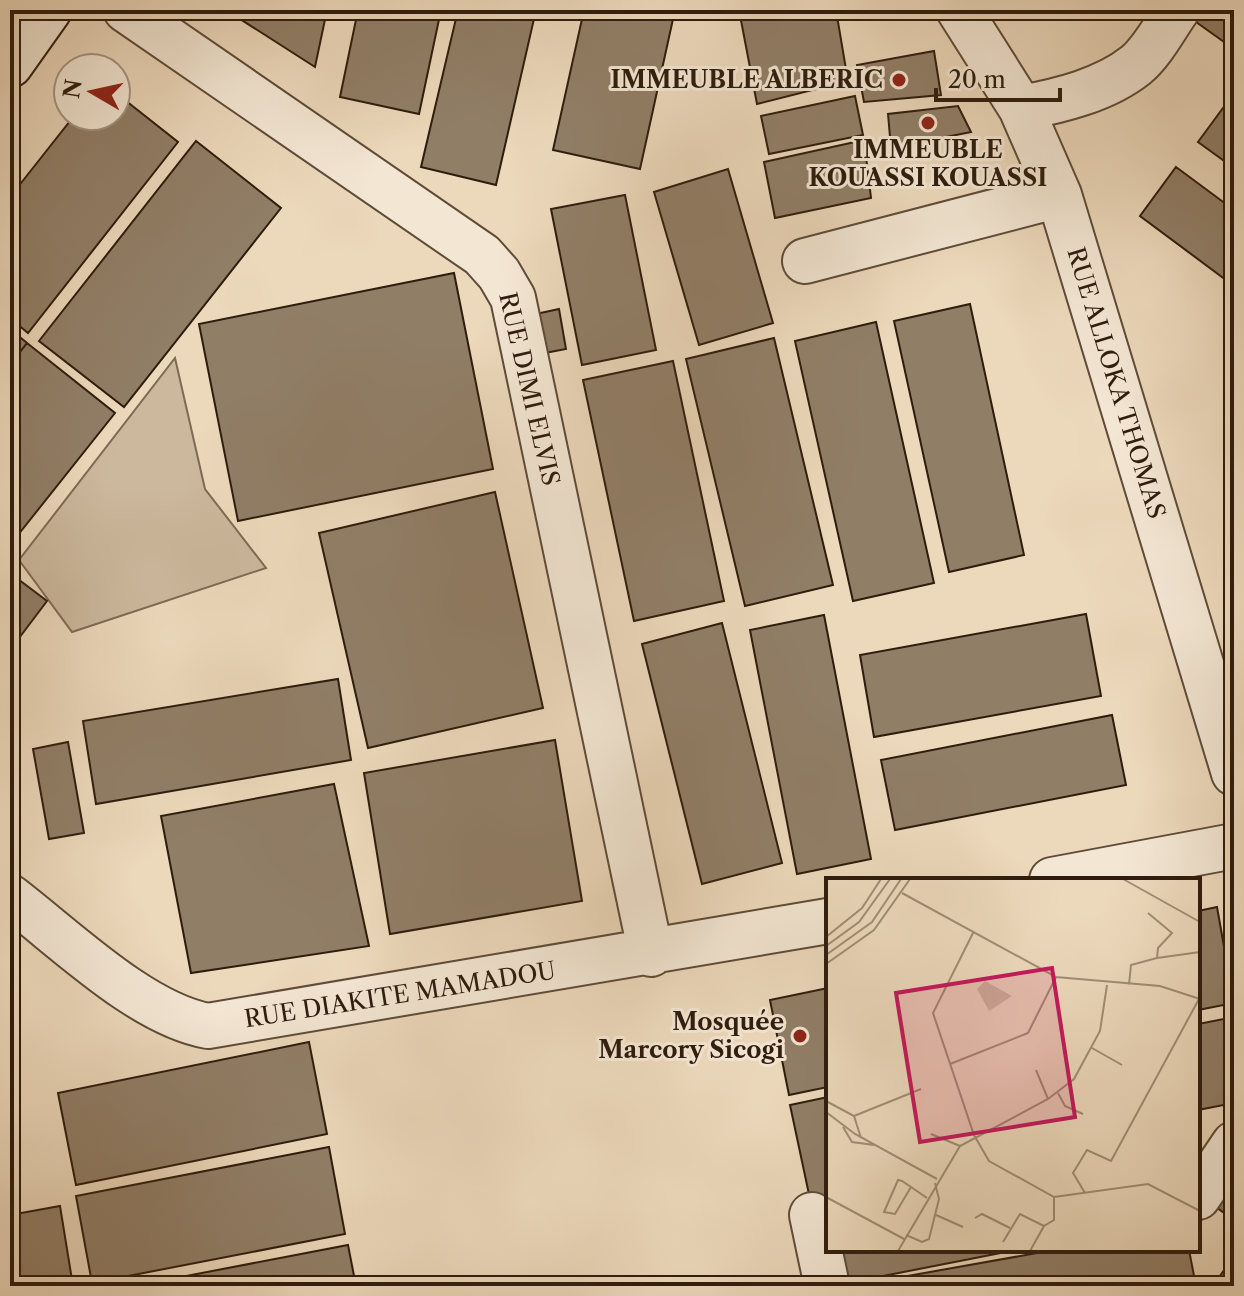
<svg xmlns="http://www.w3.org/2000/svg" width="1244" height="1296" font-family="'Libre Caslon Text',serif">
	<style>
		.green { fill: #ccb89d; stroke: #7e6a55; stroke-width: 2 }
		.building { fill: #917e67; stroke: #2f1c0d; stroke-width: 2 }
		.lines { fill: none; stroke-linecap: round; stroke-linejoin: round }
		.street-casing { stroke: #5e4b38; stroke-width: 48 }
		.secondary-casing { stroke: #2f1c0d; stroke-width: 48 }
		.street { stroke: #f3e6d3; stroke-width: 44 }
		.secondary { stroke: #f3e6d3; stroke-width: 44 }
		.poi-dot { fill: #8f2418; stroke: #f3e6d3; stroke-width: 3 }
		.labels { text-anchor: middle; stroke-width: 6; stroke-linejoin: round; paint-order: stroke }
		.poi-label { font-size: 24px; font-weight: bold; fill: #2f1c0d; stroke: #f3e6d3; text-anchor: end }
		.street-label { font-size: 24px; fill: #2f1c0d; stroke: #f3e6d3 }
		.inset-road { fill: none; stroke: #a08d75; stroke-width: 2 }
		.view { fill: #c2185b; fill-opacity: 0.15; stroke: #c2185b; stroke-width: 4 }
		.inset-edge { fill: none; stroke: #2f1c0d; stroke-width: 4 }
	</style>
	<rect width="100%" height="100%" fill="#ecd8bb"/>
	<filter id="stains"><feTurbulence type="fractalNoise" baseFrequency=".0025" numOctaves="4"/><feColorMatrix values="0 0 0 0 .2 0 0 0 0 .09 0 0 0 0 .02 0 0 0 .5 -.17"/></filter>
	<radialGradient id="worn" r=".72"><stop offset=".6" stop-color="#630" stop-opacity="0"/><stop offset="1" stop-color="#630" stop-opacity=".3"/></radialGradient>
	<path class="green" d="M 175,358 L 205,489 L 266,568 L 72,632 L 19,560 Z"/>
	<path class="building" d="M 226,10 L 327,10 L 315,67 Z
		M 358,10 L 441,10 L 419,114 L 340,97 Z
		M 458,10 L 536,10 L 496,185 L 421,167 Z
		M 584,10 L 675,10 L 640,169 L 553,150 Z
		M 739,10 L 836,10 L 848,81 L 757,104 Z
		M 1183,10 L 1234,10 L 1234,49 L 1182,12 Z
		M 934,51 L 941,95 L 864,102 L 857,65 Z
		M 116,93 L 178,142 L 28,333 L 10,318 L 10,197 L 74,116 L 116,116 Z
		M 1234,93 L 1234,168 L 1198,142 Z
		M 855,96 L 863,135 L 769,154 L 761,116 Z
		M 958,106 L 971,132 L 891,148 L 888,114 Z
		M 864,140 L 871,198 L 775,218 L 764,162 Z
		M 196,141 L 281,208 L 124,407 L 39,341 Z
		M 1176,167 L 1234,210 L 1234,286 L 1140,216 Z
		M 728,169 L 773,323 L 699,345 L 654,192 Z
		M 625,195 L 656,350 L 582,365 L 551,209 Z
		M 454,273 L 493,469 L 238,521 L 199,324 Z
		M 970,304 L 1024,555 L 949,572 L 894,321 Z
		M 559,309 L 566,349 L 529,356 L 522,317 Z
		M 876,322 L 934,583 L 853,601 L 795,341 Z
		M 10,329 L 27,343 L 10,365 Z
		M 774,338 L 833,585 L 745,606 L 686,359 Z
		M 27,343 L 115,413 L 10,545 L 10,365 Z
		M 673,361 L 724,601 L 634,621 L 583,380 Z
		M 495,492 L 543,708 L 368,748 L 319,533 Z
		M 10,573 L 47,601 L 10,650 Z
		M 1086,614 L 1101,696 L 874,737 L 860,655 Z
		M 824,615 L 871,859 L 797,874 L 750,630 Z
		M 722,623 L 782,863 L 702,884 L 642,644 Z
		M 338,679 L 351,760 L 96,804 L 83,721 Z
		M 1112,715 L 1126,785 L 895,830 L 881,760 Z
		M 555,740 L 582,901 L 390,934 L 364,773 Z
		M 68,742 L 84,833 L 49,839 L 33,749 Z
		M 334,784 L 369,946 L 191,973 L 161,816 Z
		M 1217,907 L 1234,1003 L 1198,1010 L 1198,911 Z
		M 828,988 L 828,1087 L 789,1095 L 770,1000 Z
		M 1234,1017 L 1234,1103 L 1198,1110 L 1198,1024 Z
		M 309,1042 L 327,1134 L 76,1185 L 58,1093 Z
		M 828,1097 L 828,1195 L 810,1199 L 790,1105 Z
		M 329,1147 L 345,1234 L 92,1283 L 76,1196 Z
		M 1234,1169 L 1234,1220 L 1209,1202 Z
		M 60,1206 L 73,1286 L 20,1286 L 10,1215 Z
		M 348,1245 L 356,1286 L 134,1286 Z
		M 828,1250 L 1016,1250 L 832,1286 Z
		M 1054,1250 L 1189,1250 L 1196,1286 L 851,1286 Z
		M 1229,1263 L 1234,1266 L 1234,1286 L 1213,1286 Z
		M 819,1275 L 821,1286 L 765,1286 Z"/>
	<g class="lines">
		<g class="street-casing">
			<path id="street" d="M 126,10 L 482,255 L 499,274 L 513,298 L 651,954
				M 959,10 L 1021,108 L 1059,195 L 1234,773
				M 1021,108 C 1059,101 1105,90 1136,65 C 1152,52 1165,27 1177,10
				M 805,261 L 1059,195
				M 1052,880 L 1234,846
				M 10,897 C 65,939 141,1014 208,1026 L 828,921
				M 1198,1197 L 1234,1144
				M 812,1215 L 827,1286"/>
		</g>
		<g class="secondary-casing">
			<path id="secondary" d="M 10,65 L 49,10"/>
		</g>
		<use href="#street" class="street"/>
		<use href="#secondary" class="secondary"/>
	</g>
	<g class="poi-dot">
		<circle cx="899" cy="80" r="8"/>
		<circle cx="928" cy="123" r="8"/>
		<circle cx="800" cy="1036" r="8"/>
	</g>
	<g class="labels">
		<g class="poi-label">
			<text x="883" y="88">IMMEUBLE ALBERIC</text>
			<text x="928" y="158" text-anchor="middle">IMMEUBLE<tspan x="928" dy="28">KOUASSI KOUASSI</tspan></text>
			<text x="784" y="1030">Mosquée<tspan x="784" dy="28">Marcory Sicogi</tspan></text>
		</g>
		<g class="street-label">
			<text transform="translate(1116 383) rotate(73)" y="8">RUE ALLOKA THOMAS</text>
			<text transform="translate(529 389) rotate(77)" y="8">RUE DIMI ELVIS</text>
			<text transform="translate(400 995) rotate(-9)" y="8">RUE DIAKITE MAMADOU</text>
		</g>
	</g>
	<g transform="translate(826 878)">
		<rect width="374" height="374" fill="#ecd8bb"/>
		<path d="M 159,103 L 186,118 L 163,133 L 151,111 Z" fill="#ccb89d"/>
		<path class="inset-road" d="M 297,1 L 374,44M 76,15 L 230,99 L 334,108 L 374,121M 147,55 L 107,135 L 148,257 L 163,283 L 228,319 L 322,306 L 374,333M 0,59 L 36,30 L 55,1M 0,68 L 33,44 L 64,1M 0,77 L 46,44 L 75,1M 331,80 L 374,74M 0,86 L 48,52 L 84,1M 303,107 L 305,87 L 331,80 L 332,70 L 346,55 L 322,35M 266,170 L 296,187M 124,186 L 202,155 L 230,99M 210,192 L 222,221M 232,215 L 239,228 L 257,236M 0,223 L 28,238 L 35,260M 0,234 L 29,256 L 111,301M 28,238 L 95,211M 17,249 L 26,264 L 48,267M 105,256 L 134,268M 85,309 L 69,336 L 58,334 L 72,302 L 76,303 L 85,309 L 101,320M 259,315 L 247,295 L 261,272 L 285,283 L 373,121M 0,319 L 78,361M 110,337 L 137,349M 149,340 L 156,336 L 184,350M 80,357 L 96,364 L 103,361 L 113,321 L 109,305M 177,364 L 194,336 L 218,348M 72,373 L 134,268 L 222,221 L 248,201 L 274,153 L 281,107M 204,373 L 218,348 L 228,342 L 228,319"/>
		<path class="view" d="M 226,90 L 249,239 L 94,264 L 70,115 Z"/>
		<rect width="374" height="374" class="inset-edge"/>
	</g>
	<rect width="1244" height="1296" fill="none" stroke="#ecd8bb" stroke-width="40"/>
	<rect x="12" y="12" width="1220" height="1272" fill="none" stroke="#2f1c0d" stroke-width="4"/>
	<rect x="20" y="20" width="1204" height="1256" fill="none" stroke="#2f1c0d" stroke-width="2"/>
	<g transform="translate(92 92) rotate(279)"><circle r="38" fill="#f3e6d3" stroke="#a59584" stroke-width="2"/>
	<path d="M0-6L14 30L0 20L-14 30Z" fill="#8f2418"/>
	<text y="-12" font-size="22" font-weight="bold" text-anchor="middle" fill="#2f1c0d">N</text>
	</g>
	<path d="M936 88v12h124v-12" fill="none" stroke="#2f1c0d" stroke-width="4"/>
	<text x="948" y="88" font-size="24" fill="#2f1c0d" stroke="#f3e6d3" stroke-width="6" paint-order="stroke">20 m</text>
	<rect width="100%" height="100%" filter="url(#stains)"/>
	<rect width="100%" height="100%" fill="url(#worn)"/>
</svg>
